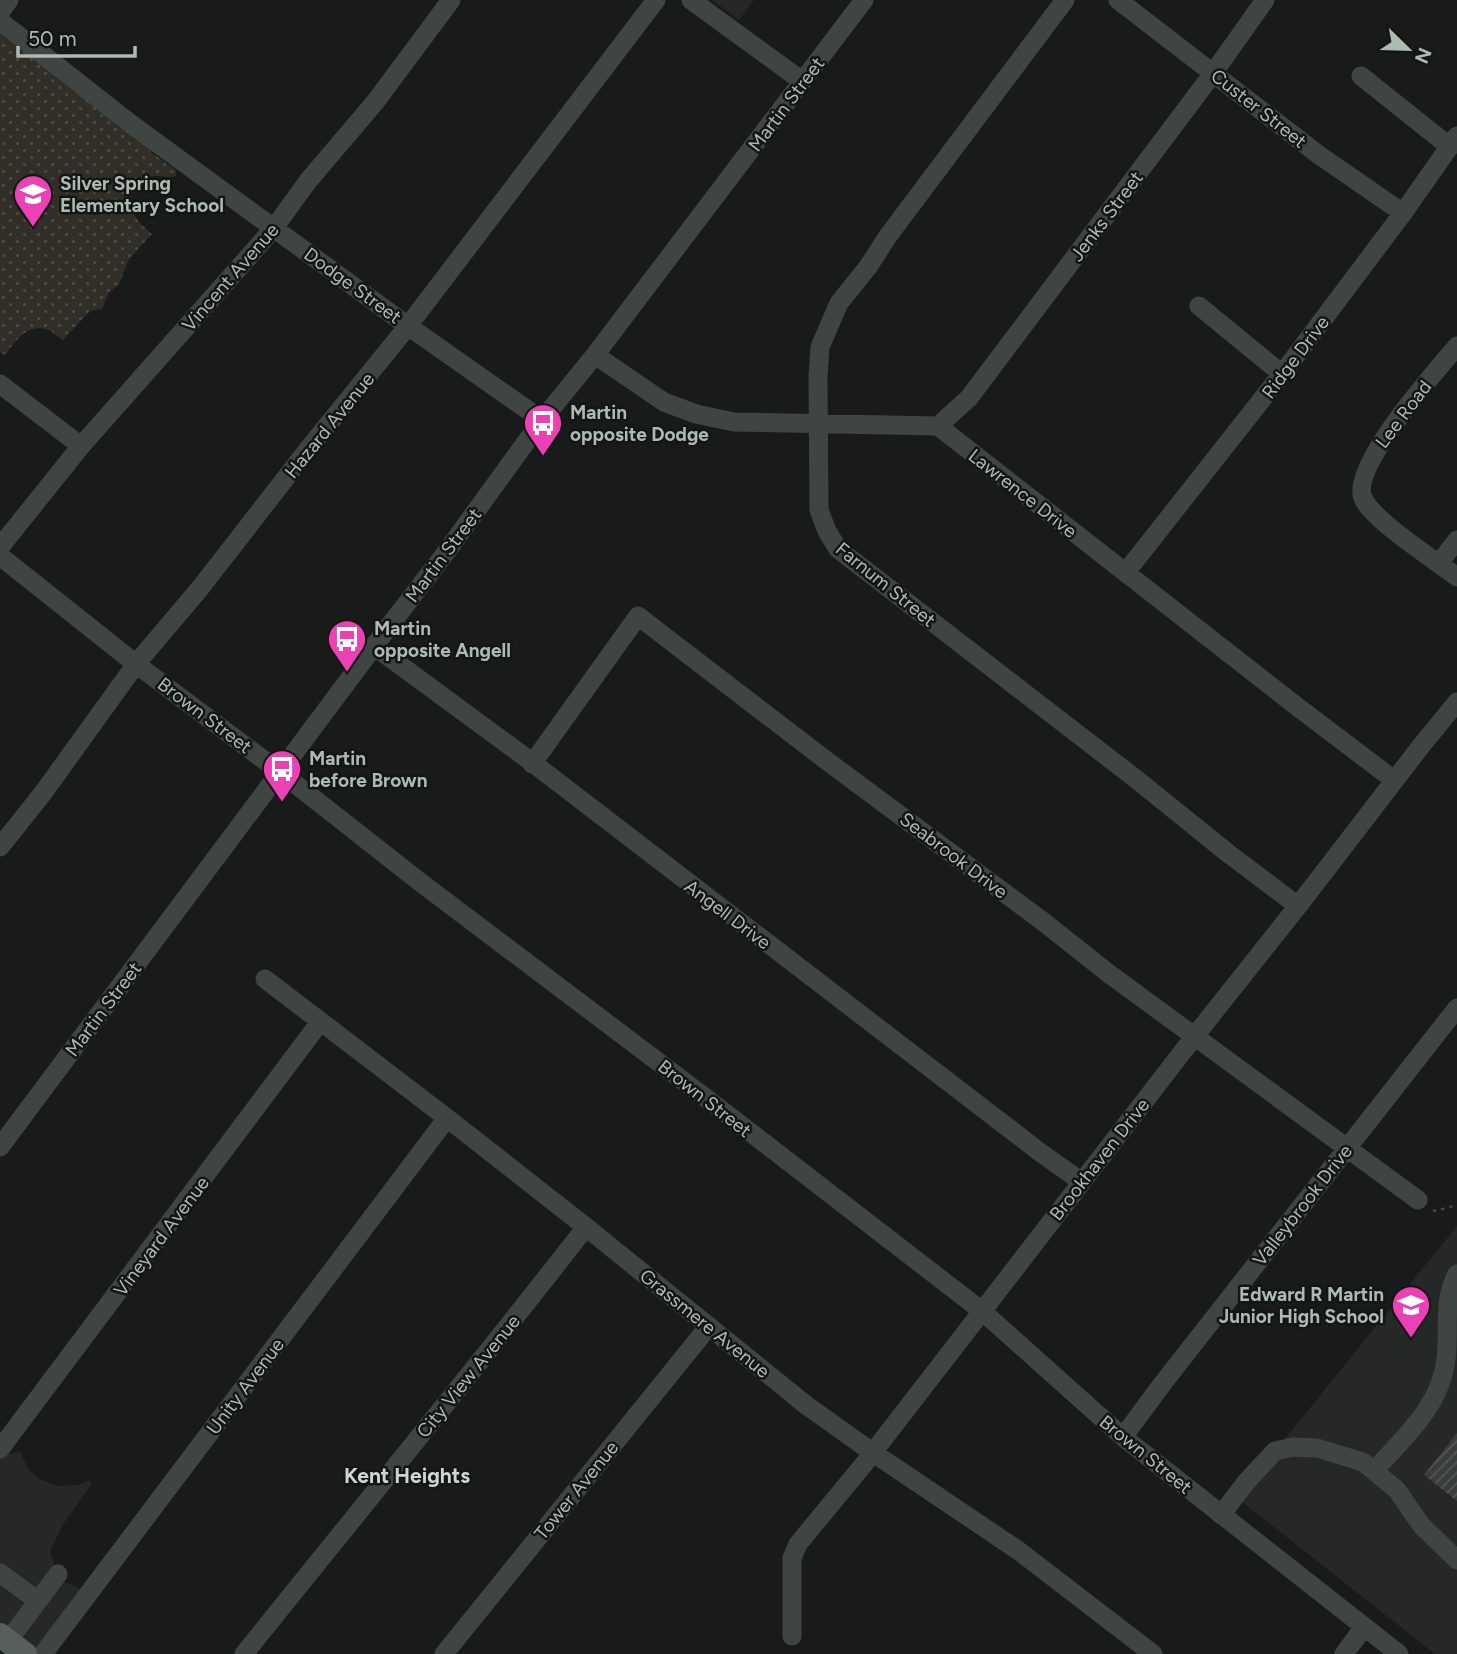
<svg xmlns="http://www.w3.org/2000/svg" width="1457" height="1654" font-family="Figtree,sans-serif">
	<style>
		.built { fill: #252827 }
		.park { fill: url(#park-dots) }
		.building { fill: url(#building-hatch) }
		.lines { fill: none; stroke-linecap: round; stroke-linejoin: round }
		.path { stroke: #424945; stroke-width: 2.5; stroke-dasharray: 3.5 5; stroke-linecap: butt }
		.minor { stroke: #3f4542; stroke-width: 19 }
		.major { stroke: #565f5a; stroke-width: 24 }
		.labels { text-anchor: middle; stroke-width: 5; stroke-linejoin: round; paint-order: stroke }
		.street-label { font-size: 19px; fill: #acbab1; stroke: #141615 }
		.poi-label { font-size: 19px; font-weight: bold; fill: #acbab1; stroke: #141615; text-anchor: start }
		.neighbourhood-label { font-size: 21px; font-weight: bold; fill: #cdd6d0; stroke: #141615 }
	</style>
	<defs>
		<pattern id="park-dots" width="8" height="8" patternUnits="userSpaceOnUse" patternTransform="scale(1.75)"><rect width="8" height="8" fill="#302e27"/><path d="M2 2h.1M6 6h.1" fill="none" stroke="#4b4a44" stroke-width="1.8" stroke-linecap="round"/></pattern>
		<pattern id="building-hatch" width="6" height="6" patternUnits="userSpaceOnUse" patternTransform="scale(1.75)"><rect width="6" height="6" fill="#393d3b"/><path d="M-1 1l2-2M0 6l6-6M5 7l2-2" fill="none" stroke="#535755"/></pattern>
	</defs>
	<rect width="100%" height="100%" fill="#191b1a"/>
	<path class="built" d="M 712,0 L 754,0 L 739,20 Z
		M 1457,1226 L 1457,1654 L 1435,1654 L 1237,1498 Z
		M 20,1451 L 28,1469 L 39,1479 L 58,1486 L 78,1485 L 89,1480 L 91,1485 L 62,1526 L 50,1551 L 59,1580 L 89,1592 L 45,1654 L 0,1634 L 0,1452 L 10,1454 Z"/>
	<path class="park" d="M 0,19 L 146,145 L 152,153 L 176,170 L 176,176 C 167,179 158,174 149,177 C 140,180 136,184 133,192 C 125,210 139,223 152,234 L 138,249 L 128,261 L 119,285 L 109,292 L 102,309 L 90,311 L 63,340 C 58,337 53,332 48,330 C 27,322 15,342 5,355 L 0,352 Z"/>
	<path class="building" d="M 1457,1433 L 1457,1501 L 1424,1475 Z"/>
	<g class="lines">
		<path class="path" d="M 1433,1210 L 1435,1211 L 1457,1205"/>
		<path class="minor" d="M 691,0 L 802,81
			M 1065,0 L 888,236 L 868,267 L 839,303 L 820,347 L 818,376 L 819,510 L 827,531 L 838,549 L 1136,779 L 1229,854 L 1298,906
			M 1118,0 L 1319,155 L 1403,213
			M 0,12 L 9,0
			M 0,21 L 131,124 L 408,326 L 542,420
			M 1361,76 L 1450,147
			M 1199,306 L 1282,374
			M 1457,346 C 1436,371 1350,467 1363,498 C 1371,519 1436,561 1457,577
			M 595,355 L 664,402 L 696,414 L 734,422 L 938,426 L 1295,705 L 1394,780
			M 0,384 L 81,446
			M 938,426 L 969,398 L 1214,72 L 1265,0
			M 0,547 L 81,446 L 274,228 L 308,181 L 376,101 L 451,0
			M 0,556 L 136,664 L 280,772 L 420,882 L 702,1095 L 982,1311 L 1123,1437 L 1399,1654
			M 1439,563 L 1457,540
			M 1126,572 L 1282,374 L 1403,213 L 1457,136
			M 374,646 L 529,760 L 1041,1153 L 1082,1182
			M 532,764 L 638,616 L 827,761 L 1045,923 L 1108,973 L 1418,1200
			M 0,847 L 43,793 L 136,664 L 201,587 L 309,448 L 408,326 L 656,0
			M 265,979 L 447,1118 L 586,1227 L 806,1405 L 872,1452 L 1019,1551 L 1153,1654
			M 0,1147 L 374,646 L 447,551 L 542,420 L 595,355 L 864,0
			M 1123,1437 L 1163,1383 L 1457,1008
			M 0,1449 L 320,1022
			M 1374,1471 C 1404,1437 1441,1406 1446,1359 C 1450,1328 1442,1303 1457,1274
			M 1221,1515 L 1247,1481 L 1275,1451 L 1293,1447 L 1317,1448 L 1363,1462 L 1374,1471 L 1397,1490 L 1421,1525 L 1457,1560
			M 0,1573 L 38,1601
			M 792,1636 L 792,1558 L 798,1544 L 864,1464 L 1194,1037 L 1298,906 L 1421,746 L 1457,702
			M 8,1641 L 58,1574
			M 43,1654 L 447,1118
			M 244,1654 C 358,1512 474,1371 586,1227
			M 444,1654 L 709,1326
			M 1344,1654 L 1364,1627"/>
		<path class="major" d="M 0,1635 L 25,1654"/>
	</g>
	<defs>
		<g id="school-pin" transform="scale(2.0125)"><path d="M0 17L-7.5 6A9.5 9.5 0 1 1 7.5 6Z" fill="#ec40b5" stroke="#141615"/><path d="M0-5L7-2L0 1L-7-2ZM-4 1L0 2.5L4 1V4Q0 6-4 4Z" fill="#fff"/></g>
		<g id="bus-pin" transform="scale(2.0125)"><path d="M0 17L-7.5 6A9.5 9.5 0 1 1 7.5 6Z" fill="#ec40b5" stroke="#141615"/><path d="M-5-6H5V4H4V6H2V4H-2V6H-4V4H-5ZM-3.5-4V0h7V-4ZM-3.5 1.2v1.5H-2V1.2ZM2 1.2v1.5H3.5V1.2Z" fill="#fff"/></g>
	</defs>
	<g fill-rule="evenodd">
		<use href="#school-pin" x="33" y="194"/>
		<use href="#bus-pin" x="543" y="423"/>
		<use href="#bus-pin" x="347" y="639"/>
		<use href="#bus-pin" x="282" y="769"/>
		<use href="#school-pin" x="1411" y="1305"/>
	</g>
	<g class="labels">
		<g class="street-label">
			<text transform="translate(786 104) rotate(-53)" y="7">Martin Street</text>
			<text transform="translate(1259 108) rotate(38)" y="7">Custer Street</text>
			<text transform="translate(1106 216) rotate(-53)" y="7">Jenks Street</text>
			<text transform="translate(230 277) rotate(-49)" y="7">Vincent Avenue</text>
			<text transform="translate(353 285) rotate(36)" y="7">Dodge Street</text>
			<text transform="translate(1295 357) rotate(-53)" y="7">Ridge Drive</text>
			<text transform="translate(1403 414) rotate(-53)" y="7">Lee Road</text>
			<text transform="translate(329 425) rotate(-51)" y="7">Hazard Avenue</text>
			<text transform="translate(1023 493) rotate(38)" y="7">Lawrence Drive</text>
			<text transform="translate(443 555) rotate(-53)" y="7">Martin Street</text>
			<text transform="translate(886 584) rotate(39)" y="7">Farnum Street</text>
			<text transform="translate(205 715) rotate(37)" y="7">Brown Street</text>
			<text transform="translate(954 855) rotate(37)" y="7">Seabrook Drive</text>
			<text transform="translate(728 914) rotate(37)" y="7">Angell Drive</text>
			<text transform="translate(103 1009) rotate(-53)" y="7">Martin Street</text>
			<text transform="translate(705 1098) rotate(38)" y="7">Brown Street</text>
			<text transform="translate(1099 1159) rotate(-52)" y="7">Brookhaven Drive</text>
			<text transform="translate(1302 1205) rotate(-52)" y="7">Valleybrook Drive</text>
			<text transform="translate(161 1236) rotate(-53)" y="7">Vineyard Avenue</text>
			<text transform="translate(705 1323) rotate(39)" y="7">Grassmere Avenue</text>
			<text transform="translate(468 1376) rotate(-51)" y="7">City View Avenue</text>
			<text transform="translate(245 1386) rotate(-53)" y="7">Unity Avenue</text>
			<text transform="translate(1146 1454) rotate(39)" y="7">Brown Street</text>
			<text transform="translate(576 1490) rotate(-51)" y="7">Tower Avenue</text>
		</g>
		<g class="poi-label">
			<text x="60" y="190">Silver Spring<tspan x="60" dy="22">Elementary School</tspan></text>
			<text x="570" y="419">Martin<tspan x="570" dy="22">opposite Dodge</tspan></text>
			<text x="374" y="635">Martin<tspan x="374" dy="22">opposite Angell</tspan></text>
			<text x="309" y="765">Martin<tspan x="309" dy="22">before Brown</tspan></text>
			<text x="1384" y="1301" text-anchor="end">Edward R Martin<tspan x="1384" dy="22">Junior High School</tspan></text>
		</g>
		<g class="neighbourhood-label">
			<text x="407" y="1483">Kent Heights</text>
		</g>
	</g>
	<g transform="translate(1408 49) rotate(113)" stroke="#141615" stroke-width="5" paint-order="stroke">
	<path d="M0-5L12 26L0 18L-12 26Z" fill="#acbab1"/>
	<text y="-10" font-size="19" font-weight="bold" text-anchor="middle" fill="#acbab1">N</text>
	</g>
	<path d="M18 46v10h117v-10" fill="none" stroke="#acbab1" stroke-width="3.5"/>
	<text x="28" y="46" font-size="21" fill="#acbab1" stroke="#141615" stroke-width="5" paint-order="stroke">50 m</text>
</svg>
